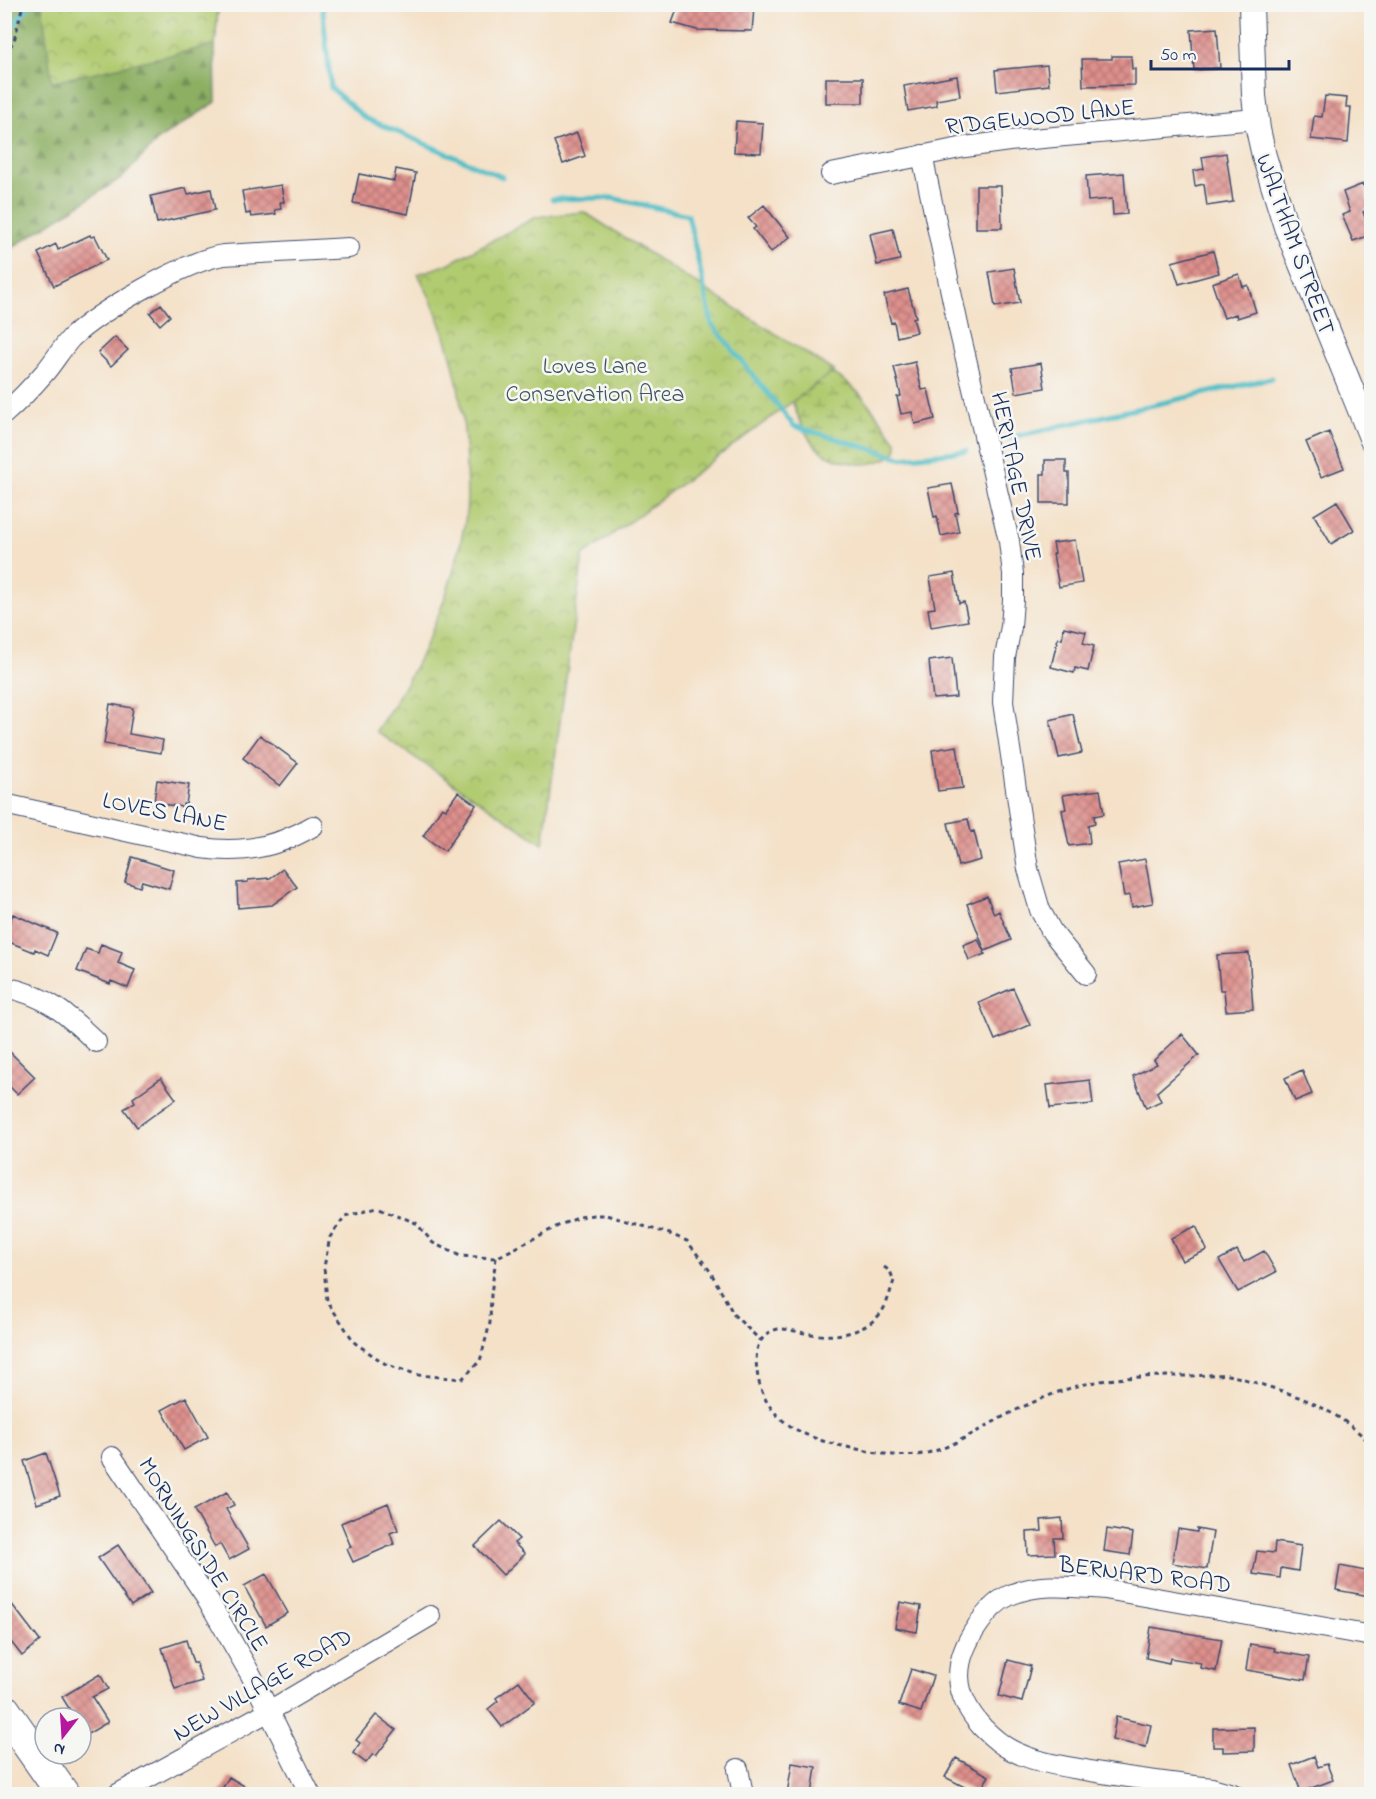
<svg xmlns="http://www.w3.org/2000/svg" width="1376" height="1799" font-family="'Indie Flower',sans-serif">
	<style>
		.forest { fill: url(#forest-firs); stroke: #546f60; stroke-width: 1.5 }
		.wetland { fill: url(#wetland-marsh); stroke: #667d67; stroke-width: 1.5 }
		.park { fill: url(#park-crowns); stroke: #667d67; stroke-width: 1.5 }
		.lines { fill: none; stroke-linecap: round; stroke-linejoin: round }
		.stream { stroke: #50bec7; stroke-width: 5 }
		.building { fill: url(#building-cross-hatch) }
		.minor-casing { stroke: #3c4a6e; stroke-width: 22 }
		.tertiary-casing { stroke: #3c4a6e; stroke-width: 26 }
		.trunk-casing { stroke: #3c4a6e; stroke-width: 34 }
		.path { stroke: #3c4a6e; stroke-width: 3; stroke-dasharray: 4.5 4.5; stroke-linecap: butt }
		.minor { stroke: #fff; stroke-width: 20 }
		.tertiary { stroke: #fff; stroke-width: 24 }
		.trunk { stroke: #fff; stroke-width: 32 }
		.labels { text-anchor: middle; stroke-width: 5; stroke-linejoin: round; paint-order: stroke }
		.street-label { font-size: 24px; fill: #1b2f5e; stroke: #f6f6f2 }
		.park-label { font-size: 24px; fill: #405662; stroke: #f6f6f2 }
	</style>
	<defs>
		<pattern id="forest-firs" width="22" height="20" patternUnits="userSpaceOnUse" patternTransform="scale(1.5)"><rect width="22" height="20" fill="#8caf62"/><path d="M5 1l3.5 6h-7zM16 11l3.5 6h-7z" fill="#728f54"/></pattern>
		<pattern id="wetland-marsh" width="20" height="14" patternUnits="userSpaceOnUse" patternTransform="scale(1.5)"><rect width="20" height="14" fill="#b1cb70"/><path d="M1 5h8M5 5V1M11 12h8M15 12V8" fill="none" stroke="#8fa55f"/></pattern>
		<pattern id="park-crowns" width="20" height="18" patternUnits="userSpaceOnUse" patternTransform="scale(1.5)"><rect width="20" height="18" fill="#b1cb70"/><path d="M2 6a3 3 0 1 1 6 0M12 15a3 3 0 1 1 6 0" fill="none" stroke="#8fa55f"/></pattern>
		<pattern id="building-cross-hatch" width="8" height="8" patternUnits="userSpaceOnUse" patternTransform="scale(1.5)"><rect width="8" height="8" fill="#de908c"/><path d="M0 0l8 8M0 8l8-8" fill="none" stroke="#b37676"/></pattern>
	</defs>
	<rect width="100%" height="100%" fill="#f6f6f2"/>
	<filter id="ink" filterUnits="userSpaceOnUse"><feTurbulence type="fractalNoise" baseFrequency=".0167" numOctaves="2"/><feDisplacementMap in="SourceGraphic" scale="12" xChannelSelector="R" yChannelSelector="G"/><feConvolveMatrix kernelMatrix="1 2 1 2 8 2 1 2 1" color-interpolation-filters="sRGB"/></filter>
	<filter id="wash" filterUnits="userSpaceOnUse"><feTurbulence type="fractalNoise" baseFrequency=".008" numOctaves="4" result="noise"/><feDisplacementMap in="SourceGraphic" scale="24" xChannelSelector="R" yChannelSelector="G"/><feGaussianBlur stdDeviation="1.35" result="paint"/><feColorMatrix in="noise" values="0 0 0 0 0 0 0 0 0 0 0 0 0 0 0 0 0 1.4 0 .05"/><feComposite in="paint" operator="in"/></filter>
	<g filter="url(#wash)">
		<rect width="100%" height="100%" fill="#f4e1c8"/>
		<path class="forest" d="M 5,5 L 220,5 L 218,7 L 215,45 L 216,102 L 159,139 L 123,177 L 5,252 Z"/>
		<path class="wetland" d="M 827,371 C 859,384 877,416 897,443 C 899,461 866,466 852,463 C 841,461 831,458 822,452 C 806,440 799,419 792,401 Z"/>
		<path class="park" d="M 42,5 L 42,4 L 220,5 L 218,7 L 215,45 L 52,82 Z
			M 584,212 L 834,371 L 583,556 L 543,844 L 376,731 C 419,670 452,596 465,522 C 468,504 467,485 466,467 C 465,399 451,334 418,274 L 446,265 L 536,217 Z"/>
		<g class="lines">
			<path class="stream" d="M 322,4 L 331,88 L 365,118 L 502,177
				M 4,27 L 14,24 L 31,4
				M 552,199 L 612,198 L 688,215 L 712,324 L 794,426 L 901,458 L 966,451
				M 1008,438 L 1272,378"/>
		</g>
		<g id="blocks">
			<path class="building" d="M 679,4 L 698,4 L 711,8 L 754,8 L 752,31 L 697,30 L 672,23 Z
				M 1217,28 L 1220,68 L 1194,70 L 1191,30 Z
				M 1112,56 L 1131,56 L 1132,69 L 1135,69 L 1135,85 L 1083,86 L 1082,59 L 1112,59 Z
				M 1047,65 L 1049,85 L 997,91 L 995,70 Z
				M 957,76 L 960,96 L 936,100 L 937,106 L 908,111 L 904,86 Z
				M 826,78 L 863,78 L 863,103 L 826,103 Z
				M 1325,96 L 1347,98 L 1346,107 L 1351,107 L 1348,143 L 1311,139 L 1314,116 L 1322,117 Z
				M 736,121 L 763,123 L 761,153 L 734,152 Z
				M 577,133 L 585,156 L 563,164 L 554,141 Z
				M 1226,153 L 1233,202 L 1207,206 L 1204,184 L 1195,186 L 1193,171 L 1204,169 L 1202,157 Z
				M 396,169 L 416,173 L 408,214 L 353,203 L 359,174 L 394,181 Z
				M 1124,173 L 1127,214 L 1113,215 L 1112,199 L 1088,201 L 1086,176 Z
				M 1363,184 L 1371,207 L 1363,212 L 1371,235 L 1353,241 L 1342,215 L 1350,212 L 1343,192 Z
				M 281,185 L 284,202 L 280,202 L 281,209 L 275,210 L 276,214 L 251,217 L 250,213 L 246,214 L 242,191 Z
				M 976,186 L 1001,186 L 1002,228 L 976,228 Z
				M 186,188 L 188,194 L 211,189 L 215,210 L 157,223 L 151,196 Z
				M 764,205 L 790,237 L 771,252 L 753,229 L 756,227 L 748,218 Z
				M 893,229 L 900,260 L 877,265 L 870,234 Z
				M 90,235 L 91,237 L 95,236 L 107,260 L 54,286 L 38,253 L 56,244 L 58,250 Z
				M 1213,251 L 1219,273 L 1179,284 L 1172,262 Z
				M 1014,268 L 1020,303 L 995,307 L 989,272 Z
				M 1239,274 L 1243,287 L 1248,285 L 1256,312 L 1237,318 L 1236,314 L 1224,318 L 1212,283 Z
				M 908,289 L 916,317 L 913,318 L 917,332 L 897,337 L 894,322 L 891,323 L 884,295 Z
				M 161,304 L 170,316 L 160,325 L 150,313 Z
				M 115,337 L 128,350 L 111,366 L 98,353 Z
				M 915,362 L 922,390 L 928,389 L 935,419 L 915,424 L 912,412 L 901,414 L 897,397 L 901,396 L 894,367 Z
				M 1041,363 L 1045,388 L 1016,393 L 1012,368 Z
				M 1329,432 L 1344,468 L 1321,477 L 1306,442 Z
				M 1045,460 L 1066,460 L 1066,473 L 1069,473 L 1069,503 L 1041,503 L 1041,474 L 1045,474 Z
				M 952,484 L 958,512 L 955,513 L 959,532 L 941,536 L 937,516 L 934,517 L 928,488 Z
				M 1337,501 L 1354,530 L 1331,544 L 1314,515 Z
				M 1075,540 L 1082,583 L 1059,587 L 1053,554 L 1055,553 L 1053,543 Z
				M 954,573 L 959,603 L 964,602 L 968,621 L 931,627 L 928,609 L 935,608 L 930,577 Z
				M 1064,627 L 1086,632 L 1083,643 L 1094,646 L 1088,671 L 1075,668 L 1074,673 L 1051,667 L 1058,638 L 1062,639 Z
				M 952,658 L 956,697 L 933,699 L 929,661 Z
				M 110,704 L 133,708 L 129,734 L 163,740 L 161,753 L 104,744 Z
				M 1073,714 L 1082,753 L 1059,758 L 1050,720 Z
				M 260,735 L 298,763 L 280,786 L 243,758 Z
				M 957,746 L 963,788 L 938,791 L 932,750 Z
				M 157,780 L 189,785 L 186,804 L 183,804 L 183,807 L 154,803 Z
				M 1100,790 L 1104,814 L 1094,816 L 1095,823 L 1088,825 L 1090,843 L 1069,846 L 1062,810 L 1066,809 L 1063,795 Z
				M 458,792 L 476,805 L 445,851 L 423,836 L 442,807 L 446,809 Z
				M 968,819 L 971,832 L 974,831 L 981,860 L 958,866 L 948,823 Z
				M 132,857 L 174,870 L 169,889 L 142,881 L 140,887 L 125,882 Z
				M 1145,859 L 1153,903 L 1132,907 L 1130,895 L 1124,896 L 1118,864 Z
				M 283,869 L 297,887 L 272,905 L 238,908 L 237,883 L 248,882 L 248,880 L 270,878 Z
				M 987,896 L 994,914 L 999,911 L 1011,940 L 985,951 L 967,904 Z
				M 13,914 L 57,933 L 48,955 L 35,949 L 34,952 L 4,940 L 4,934 Z
				M 978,939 L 985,954 L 969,960 L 963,945 Z
				M 101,944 L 122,952 L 118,963 L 135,970 L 128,988 L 111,981 L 110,984 L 77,971 L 86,949 L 98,953 Z
				M 1249,953 L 1253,1009 L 1226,1011 L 1224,990 L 1220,990 L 1217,955 Z
				M 1013,988 L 1030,1025 L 995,1040 L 979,1003 Z
				M 1182,1034 L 1199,1055 L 1157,1092 L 1161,1101 L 1146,1108 L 1133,1076 L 1157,1064 L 1154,1060 Z
				M 4,1046 L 35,1077 L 17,1094 L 4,1081 Z
				M 1302,1070 L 1312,1094 L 1295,1101 L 1285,1078 Z
				M 161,1078 L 176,1099 L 137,1127 L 124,1109 L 135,1102 L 133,1098 Z
				M 1090,1080 L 1093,1104 L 1050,1108 L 1047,1085 Z
				M 1196,1226 L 1207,1250 L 1182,1261 L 1171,1238 Z
				M 1237,1250 L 1244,1262 L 1264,1251 L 1276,1272 L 1238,1292 L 1219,1260 Z
				M 186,1397 L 208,1437 L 184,1450 L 162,1410 Z
				M 46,1453 L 60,1496 L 37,1504 L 24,1461 Z
				M 227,1492 L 234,1505 L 226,1509 L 249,1549 L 229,1560 L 220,1544 L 215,1547 L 194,1510 Z
				M 388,1503 L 398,1530 L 390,1533 L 394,1544 L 353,1562 L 347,1549 L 351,1547 L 341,1523 Z
				M 1062,1518 L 1063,1538 L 1054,1538 L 1055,1554 L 1028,1555 L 1027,1532 L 1042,1531 L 1041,1520 Z
				M 501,1521 L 519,1539 L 514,1543 L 525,1554 L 503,1575 L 475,1546 Z
				M 1107,1529 L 1133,1533 L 1130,1555 L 1104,1551 Z
				M 1178,1529 L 1197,1532 L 1197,1529 L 1213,1532 L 1207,1569 L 1172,1563 Z
				M 1275,1542 L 1301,1546 L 1298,1571 L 1281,1568 L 1280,1578 L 1253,1574 L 1257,1551 L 1274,1553 Z
				M 118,1545 L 151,1593 L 131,1606 L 98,1558 Z
				M 1340,1566 L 1371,1572 L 1370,1596 L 1336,1590 Z
				M 266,1574 L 288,1613 L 266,1626 L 244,1586 Z
				M 4,1594 L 40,1641 L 22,1656 L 4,1633 Z
				M 900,1602 L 921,1606 L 917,1632 L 895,1628 Z
				M 1151,1627 L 1222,1639 L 1216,1671 L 1200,1668 L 1201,1663 L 1170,1658 L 1169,1663 L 1146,1658 Z
				M 186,1640 L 193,1663 L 196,1663 L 202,1681 L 175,1689 L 162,1648 Z
				M 1250,1644 L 1275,1648 L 1274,1651 L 1309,1657 L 1305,1680 L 1246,1670 Z
				M 1008,1660 L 1031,1666 L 1022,1702 L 999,1696 Z
				M 911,1669 L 933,1676 L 921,1712 L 899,1705 Z
				M 100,1674 L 108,1689 L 92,1697 L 108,1722 L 81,1738 L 81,1718 L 75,1718 L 62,1697 Z
				M 519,1681 L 535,1702 L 502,1727 L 488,1709 L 498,1701 L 496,1698 Z
				M 376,1715 L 396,1730 L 376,1756 L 373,1754 L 366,1763 L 353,1753 L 360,1743 L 356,1740 Z
				M 1116,1717 L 1151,1725 L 1146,1747 L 1112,1740 Z
				M 1254,1727 L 1254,1751 L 1223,1752 L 1223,1747 L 1213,1747 L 1213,1728 Z
				M 1314,1756 L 1318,1767 L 1327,1764 L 1333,1780 L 1301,1792 L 1291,1765 Z
				M 956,1758 L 989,1776 L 978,1794 L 945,1777 Z
				M 792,1763 L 816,1767 L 812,1794 L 787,1794 Z
				M 229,1777 L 258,1794 L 219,1794 Z"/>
		</g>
	</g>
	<g filter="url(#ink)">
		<use href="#blocks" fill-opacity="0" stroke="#3c4a6e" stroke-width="1.5"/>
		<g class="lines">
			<g class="minor-casing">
				<path id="minor" d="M 922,155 L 958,325 L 1009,541 L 1013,574 L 1013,600 L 1011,627 L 1005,657 L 1003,702 L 1028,869 L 1040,910 L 1052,932 L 1086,974
					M 831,174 L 965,147 L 1009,141 L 1256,119
					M 4,414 C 19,401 33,386 46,371 C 55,360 62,348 71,338 C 98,312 187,260 224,255 L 349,248
					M 4,804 L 202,848 C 242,854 278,847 313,826
					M 4,987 C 46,995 67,1014 96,1042
					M 112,1457 L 205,1595 L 251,1675 L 310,1794
					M 738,1769 L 743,1794
					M 118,1794 L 269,1711 L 430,1616
					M 1233,1794 L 1212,1788 C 1171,1783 1130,1778 1090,1771 C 1063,1766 1036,1763 1011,1750 C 1001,1745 991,1736 983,1728 C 952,1694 952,1662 978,1625 C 986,1613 996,1601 1010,1595 C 1039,1582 1074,1587 1105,1589 L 1372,1636"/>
			</g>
			<g class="tertiary-casing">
				<path id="tertiary" d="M 1251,4 L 1254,96 L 1258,129 L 1264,156 L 1286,227 L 1372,440"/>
			</g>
			<g class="trunk-casing">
				<path id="trunk" d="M 4,1710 L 63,1794"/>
			</g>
			<path class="path" d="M 4,54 L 14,41 L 23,4
				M 496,1258 L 491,1294 L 490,1323 L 480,1361 L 462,1379 L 419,1375 L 387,1365 L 355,1343 L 327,1301 L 324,1267 L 330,1237 L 345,1216 L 377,1207 L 416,1223 L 433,1243 L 460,1256 L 496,1258 L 560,1225 L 580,1217 L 593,1215 L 606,1215 L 670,1234 L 687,1241 L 710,1271 L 734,1315 L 760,1340
				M 884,1267 L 890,1271 L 894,1281 C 890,1291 887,1306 880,1314 C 861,1336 831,1338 805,1333 C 797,1332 786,1328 778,1329 C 767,1331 759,1340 757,1350 C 755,1361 757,1375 760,1386 C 773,1429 818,1442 857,1449 C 876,1453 896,1457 916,1455 C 945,1452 973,1433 999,1419 C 1017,1409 1037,1400 1056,1393 C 1097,1377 1143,1376 1186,1376 C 1199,1376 1214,1374 1227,1375 C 1240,1377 1254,1382 1266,1386 C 1307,1398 1342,1414 1372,1445"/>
			<use href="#minor" class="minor"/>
			<use href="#tertiary" class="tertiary"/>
			<use href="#trunk" class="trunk"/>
		</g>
	</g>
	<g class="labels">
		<g class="street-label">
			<text transform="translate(1040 116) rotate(-6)" y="8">RIDGEWOOD LANE</text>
			<text transform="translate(1296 244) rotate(70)" y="8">WALTHAM STREET</text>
			<text transform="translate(1017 476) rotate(78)" y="8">HERITAGE DRIVE</text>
			<text transform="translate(165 811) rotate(11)" y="8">LOVES LANE</text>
			<text transform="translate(204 1554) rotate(58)" y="8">MORNINGSIDE CIRCLE</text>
			<text transform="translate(1145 1574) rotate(7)" y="8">BERNARD ROAD</text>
			<text transform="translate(262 1684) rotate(-30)" y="8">NEW VILLAGE ROAD</text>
		</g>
		<g class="park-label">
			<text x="595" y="373">Loves Lane<tspan x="595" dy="28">Conservation Area</tspan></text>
		</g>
	</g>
	<rect width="1376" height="1799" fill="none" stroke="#f6f6f2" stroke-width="24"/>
	<g transform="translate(63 1736) rotate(197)"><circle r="28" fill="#f6f6f2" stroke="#9ea6b7" stroke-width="1.5"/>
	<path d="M0-4.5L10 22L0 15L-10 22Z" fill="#b5179e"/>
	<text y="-9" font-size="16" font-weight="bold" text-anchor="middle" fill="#1b2f5e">N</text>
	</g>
	<path d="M1151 60v9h138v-9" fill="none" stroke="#1b2f5e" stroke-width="3"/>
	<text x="1160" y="60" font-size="18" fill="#1b2f5e" stroke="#f6f6f2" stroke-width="4.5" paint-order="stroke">50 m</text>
</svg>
